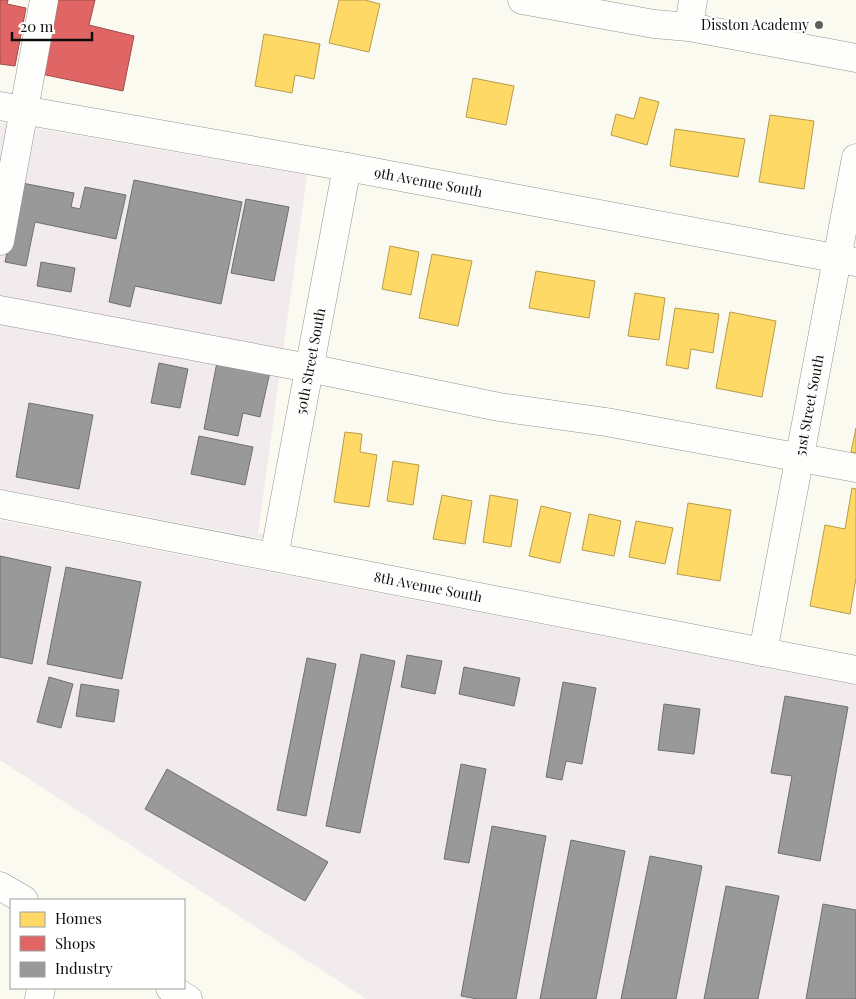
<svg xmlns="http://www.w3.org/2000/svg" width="856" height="999" font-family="'Playfair Display',serif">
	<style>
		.industrial { fill: #f2ebee }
		.homes { fill: #ffd966; stroke: #b69c4b }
		.shops { fill: #e06666; stroke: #a04b4b }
		.industry { fill: #999; stroke: #6f6f6f }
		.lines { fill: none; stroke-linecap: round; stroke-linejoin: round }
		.minor-casing { stroke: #93938f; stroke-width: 29 }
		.minor { stroke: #fefefd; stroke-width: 28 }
		.poi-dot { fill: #5f5f5c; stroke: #fff; stroke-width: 2 }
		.labels { text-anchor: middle; stroke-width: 5; stroke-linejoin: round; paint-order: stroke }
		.poi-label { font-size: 14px; fill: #0c0c0c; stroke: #fff; text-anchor: end }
		.street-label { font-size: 14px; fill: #0c0c0c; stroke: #fff }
	</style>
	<rect width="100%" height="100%" fill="#fafaf0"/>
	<path class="industrial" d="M 0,122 L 307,175 L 258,533 L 264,535 L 263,539 L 0,489 Z
		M 0,520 L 856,685 L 856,999 L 366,999 L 0,760 Z"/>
	<path class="homes" d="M 339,0 L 365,0 L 380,4 L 369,52 L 329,43 Z
		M 264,34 L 320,44 L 314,79 L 295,75 L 292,93 L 255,86 Z
		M 473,78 L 514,86 L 506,125 L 466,117 Z
		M 640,97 L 659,102 L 647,145 L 611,135 L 616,114 L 634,119 Z
		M 770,115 L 814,121 L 804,189 L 759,182 Z
		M 675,129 L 745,139 L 738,177 L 670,166 Z
		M 390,246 L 419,252 L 411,295 L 382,289 Z
		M 432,254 L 472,261 L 458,326 L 419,318 Z
		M 536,271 L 595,281 L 589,318 L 529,308 Z
		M 635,293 L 665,298 L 659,340 L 628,336 Z
		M 675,308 L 719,314 L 713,353 L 691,349 L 688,369 L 666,365 Z
		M 730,312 L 776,321 L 762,397 L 716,388 Z
		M 856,428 L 856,453 L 851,452 Z
		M 345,432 L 362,434 L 360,452 L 377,455 L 369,507 L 334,502 Z
		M 393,461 L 419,465 L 413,505 L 387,501 Z
		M 852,488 L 856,489 L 856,578 L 850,614 L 810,606 L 825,525 L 845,529 Z
		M 442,495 L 472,501 L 465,544 L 433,539 Z
		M 490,495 L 518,500 L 511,547 L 483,542 Z
		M 688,503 L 731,510 L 720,581 L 677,574 Z
		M 541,506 L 571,513 L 560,563 L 529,556 Z
		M 589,514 L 621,521 L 614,556 L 582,550 Z
		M 636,521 L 673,528 L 665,564 L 629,557 Z"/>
	<path class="shops" d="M 0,0 L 8,0 L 7,4 L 26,8 L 15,66 L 0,64 Z
		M 56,0 L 95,0 L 89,25 L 134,36 L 123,91 L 41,74 Z"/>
	<path class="industry" d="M 134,180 L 242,202 L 221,304 L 135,286 L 130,307 L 109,302 Z
		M 22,183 L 74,193 L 71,207 L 80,209 L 85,187 L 126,195 L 116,239 L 35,222 L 26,266 L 5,262 Z
		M 246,199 L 289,207 L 274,281 L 231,273 Z
		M 41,262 L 75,268 L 71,292 L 37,286 Z
		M 217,362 L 270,372 L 260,417 L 243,413 L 238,436 L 204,429 Z
		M 159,363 L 188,369 L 180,408 L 151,403 Z
		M 29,403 L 93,415 L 79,489 L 16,477 Z
		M 199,436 L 253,447 L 245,485 L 191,474 Z
		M 0,556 L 51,567 L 32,664 L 0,657 Z
		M 66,567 L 141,582 L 122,679 L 47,664 Z
		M 361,654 L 395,661 L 360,833 L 326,826 Z
		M 407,655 L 442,661 L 435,694 L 401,687 Z
		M 307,658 L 336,664 L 306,816 L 277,810 Z
		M 464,667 L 520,678 L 514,706 L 459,694 Z
		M 49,677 L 73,684 L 61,728 L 37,722 Z
		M 563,682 L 596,688 L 582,764 L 566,761 L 562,780 L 546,777 Z
		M 81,684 L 119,690 L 114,722 L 76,716 Z
		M 785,696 L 848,707 L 820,861 L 778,853 L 792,776 L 771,773 Z
		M 664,704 L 700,709 L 694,754 L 658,750 Z
		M 461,764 L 486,769 L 469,863 L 444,859 Z
		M 167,769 L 328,862 L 305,901 L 145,809 Z
		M 492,826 L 546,836 L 516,999 L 477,999 L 461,996 Z
		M 571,840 L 625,851 L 596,999 L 540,999 Z
		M 650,856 L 702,866 L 683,963 L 676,999 L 621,999 Z
		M 726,886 L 779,896 L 758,999 L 704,999 Z
		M 823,904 L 856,910 L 856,999 L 806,999 Z"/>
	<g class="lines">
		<g class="minor-casing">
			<g id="minor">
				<path d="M 522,0 L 654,24 L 689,27 L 856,58"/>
				<path d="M 689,27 L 693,0"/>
				<path id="s1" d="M 0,106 L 347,167 L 856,262"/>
				<path d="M 0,241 L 44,0"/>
				<path d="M 0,310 L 309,368 L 499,407 L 606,422 L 856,468"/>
				<path id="s2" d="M 0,504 L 856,670"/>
				<path id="s3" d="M 274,557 L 347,167"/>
				<path id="s4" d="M 763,652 L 856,158"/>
				<path d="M 0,886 L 24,900"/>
				<path d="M 170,988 L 188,999"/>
				<path d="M 39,999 L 41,988"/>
			</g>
		</g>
		<use href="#minor" class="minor"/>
	</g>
	<circle class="poi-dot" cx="819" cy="25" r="5"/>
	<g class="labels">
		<g class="poi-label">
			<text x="809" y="30">Disston Academy</text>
		</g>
		<g class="street-label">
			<text dy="5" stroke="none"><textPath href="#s1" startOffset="435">9th Avenue South</textPath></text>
			<text dy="5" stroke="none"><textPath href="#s3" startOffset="199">50th Street South</textPath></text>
			<text dy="5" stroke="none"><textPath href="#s4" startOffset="251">51st Street South</textPath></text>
			<text dy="5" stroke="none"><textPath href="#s2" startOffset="436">8th Avenue South</textPath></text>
		</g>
	</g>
	<rect x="10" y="899" width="175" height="90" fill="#ffffff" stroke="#9e9e9e"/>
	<rect x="20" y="912" width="25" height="15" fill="#ffd966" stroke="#9e9e9e"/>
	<text x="55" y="924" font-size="15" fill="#0c0c0c">Homes</text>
	<rect x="20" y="936" width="25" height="15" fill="#e06666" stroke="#9e9e9e"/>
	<text x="55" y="949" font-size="15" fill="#0c0c0c">Shops</text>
	<rect x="20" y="962" width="25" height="15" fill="#999999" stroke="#9e9e9e"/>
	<text x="55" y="974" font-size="15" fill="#0c0c0c">Industry</text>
	<path d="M12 32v8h80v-8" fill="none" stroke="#0c0c0c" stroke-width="2.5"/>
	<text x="20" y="32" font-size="15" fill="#0c0c0c" stroke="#ffffff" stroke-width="4" paint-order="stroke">20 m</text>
</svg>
